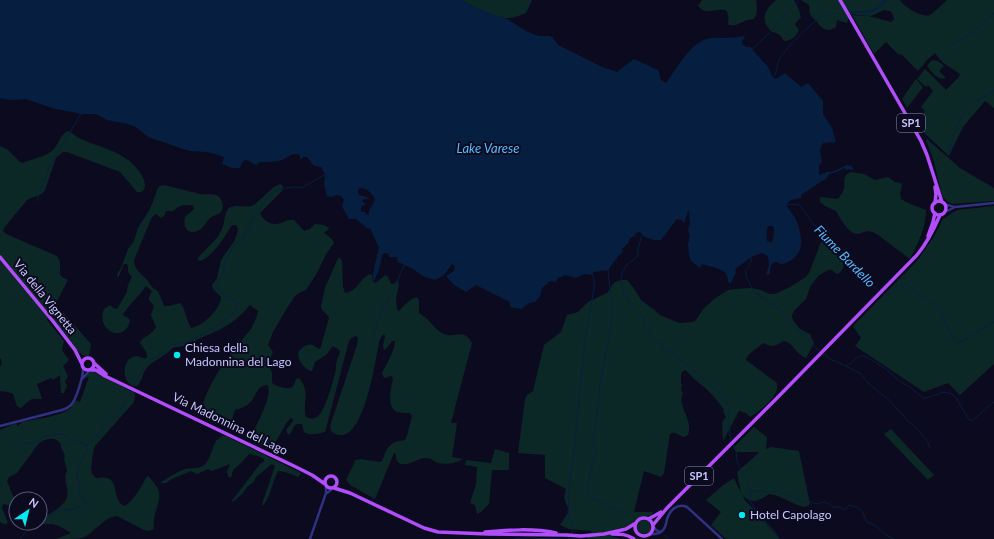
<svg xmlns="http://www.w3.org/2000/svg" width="994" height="539" font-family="Lato,sans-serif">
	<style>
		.green { fill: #0c2826 }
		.water { fill: #061f41; fill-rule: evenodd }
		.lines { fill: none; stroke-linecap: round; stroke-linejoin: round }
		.stream { stroke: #061f41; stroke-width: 1 }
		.canal { stroke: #061f41; stroke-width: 2.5 }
		.minor { stroke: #2f3182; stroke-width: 2.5 }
		.major { stroke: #b24dff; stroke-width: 3.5 }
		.poi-dot { fill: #00e8f1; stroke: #0c0a1e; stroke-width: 1.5 }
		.labels { text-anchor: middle; stroke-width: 4; stroke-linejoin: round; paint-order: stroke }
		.shield { fill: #0c0a1e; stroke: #908ebc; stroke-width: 1 }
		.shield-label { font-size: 11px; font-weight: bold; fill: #c9c6ff }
		.street-label { font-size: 12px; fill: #c9c6ff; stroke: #0c0a1e }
		.poi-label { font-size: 12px; fill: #c9c6ff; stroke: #0c0a1e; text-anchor: start }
		.water-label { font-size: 13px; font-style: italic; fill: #54baff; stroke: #0c0a1e }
	</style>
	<rect width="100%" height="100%" fill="#0c0a1e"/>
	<path class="green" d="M 461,0 L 532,0 L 526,13 C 521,15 514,18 508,18 C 497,19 472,6 461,0 Z
		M 702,0 L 756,0 C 757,7 758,13 754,19 L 747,20 L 736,25 L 729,25 L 728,23 C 728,21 729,16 728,14 C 725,5 713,13 707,11 C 703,11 701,9 698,6 Z
		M 776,0 L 794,0 L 799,10 L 801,18 L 797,21 L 795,24 L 796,26 L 799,30 C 797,36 791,41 784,41 C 782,38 781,35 778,34 C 775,32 772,33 770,30 C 759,18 766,9 776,0 Z
		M 801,0 L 900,0 C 904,7 922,18 930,15 C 932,14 944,3 947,0 L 994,0 L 994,108 L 985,101 L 963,127 L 949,156 L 921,130 L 916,122 L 925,111 L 921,107 L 933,91 L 928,85 L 926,87 L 917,79 L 925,69 L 946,90 L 959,77 L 960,74 L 942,62 L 935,53 L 927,60 L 918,71 L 901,54 L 899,55 L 886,42 L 874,54 L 852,15 L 868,16 L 891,22 L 894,19 L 892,13 L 890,11 L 884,10 L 871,16 L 850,14 L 847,23 L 837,20 L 836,27 C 828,33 822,29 817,22 C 815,19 812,18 810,14 C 809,11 810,8 809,5 Z
		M 932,60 L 938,61 L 944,66 L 939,71 L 946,78 C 937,81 932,72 927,66 Z
		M 916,79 L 923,87 L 907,108 L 902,99 Z
		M 68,131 C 73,133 76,137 81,139 C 101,148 124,151 138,170 C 142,175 145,180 145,187 C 144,191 141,193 137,192 L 120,172 L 67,152 L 63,152 L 56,158 L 45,190 C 41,197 33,196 27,200 L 4,228 L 3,231 L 6,234 L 57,256 L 60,261 L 60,275 L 62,277 L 68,280 L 47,320 L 64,341 L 62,350 L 69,360 L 63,366 L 68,376 L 65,381 L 67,386 L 64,393 L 61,393 L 60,375 L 53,380 L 51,378 L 37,384 L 42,399 C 29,398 31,399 21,408 L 17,406 L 13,394 L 8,392 L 0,391 L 0,366 L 2,364 L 1,359 L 0,358 L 0,146 L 8,150 L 20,162 L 22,163 L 25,162 C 34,159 45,156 52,151 C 59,145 60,134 68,131 Z
		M 927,139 L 960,168 L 994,188 L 994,201 L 952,204 L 947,201 L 943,197 L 941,191 L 933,158 L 926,141 Z
		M 851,172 L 864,174 L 875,180 L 888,177 L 895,182 L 901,183 L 902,185 L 900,193 L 901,199 L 908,203 L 926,210 C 926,227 918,244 910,259 L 878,235 L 873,232 L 867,231 L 858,234 L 853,233 L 847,228 L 840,218 L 836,211 L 825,206 L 820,202 L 820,198 L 821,197 L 836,199 L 839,198 C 841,194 843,192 844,189 C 845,181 842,176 851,172 Z
		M 280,184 L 283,186 L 282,191 L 260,213 C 264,222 272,226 281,223 C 286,221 289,219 294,220 L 304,231 L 310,229 L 315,224 L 324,225 L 329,228 L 328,230 L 324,233 L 332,239 L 334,243 L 326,254 L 317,273 L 306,290 L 301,292 L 295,296 L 287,308 L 273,332 L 268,345 L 273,352 L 268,363 L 272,373 L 272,382 L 273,384 C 278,386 289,391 293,386 C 295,384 295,381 296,379 L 299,378 C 311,392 302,403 306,417 C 310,419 315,419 318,416 C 325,411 334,379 336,369 C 336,366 336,363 337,360 C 338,357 340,354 340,351 C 338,348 335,348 333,346 L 326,355 L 315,362 L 312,371 L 310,371 C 303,367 298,360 298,353 C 301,348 307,343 313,345 C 316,347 317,348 320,349 L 321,346 L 329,318 C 327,312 321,312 321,306 L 325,288 L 338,258 L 340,258 L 342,261 L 343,287 L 345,293 C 357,292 360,278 370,274 L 372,275 L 372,280 L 375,283 L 386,275 L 388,277 L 391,284 L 393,284 L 398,280 L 399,285 L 396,298 L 397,310 L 399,311 L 400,310 C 405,305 409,299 417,297 L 419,301 L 419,313 C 423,316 427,318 429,321 C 434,326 437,331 444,334 C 456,339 463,327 472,343 L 451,423 L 457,423 L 452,457 L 463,459 C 457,463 446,465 438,463 C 434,461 431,458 427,458 C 418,457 410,466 402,464 C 396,463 396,459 396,454 L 394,453 L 375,499 L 350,485 L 346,480 C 348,477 348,475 350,472 C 352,467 354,465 355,460 L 361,459 L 380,462 L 382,461 C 385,454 387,445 395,442 C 398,441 402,441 405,440 L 407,436 L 412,416 L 410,413 C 406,413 401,413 397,412 C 386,408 391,387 393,379 L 392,376 L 384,378 L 382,373 C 386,365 395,350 395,341 L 392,341 L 386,349 L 384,350 L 383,346 L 385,336 L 384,334 L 381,337 L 379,342 C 376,358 362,457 331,431 L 330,426 L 357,345 L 358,338 L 356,336 L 351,338 L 349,341 L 325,432 C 318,434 310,436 304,432 L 302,424 L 297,424 L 294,426 L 291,433 L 288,435 L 286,430 L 293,421 L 293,419 L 291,418 L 287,422 L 271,450 L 251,440 L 250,437 C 256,426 272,398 268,386 L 265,385 C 258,387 257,392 254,397 C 250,405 243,408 235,410 L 229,428 L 214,423 L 203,403 C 213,374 232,352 251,329 L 257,316 L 258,311 L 250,305 C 230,330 210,332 184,346 L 178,347 L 174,347 C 171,349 168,353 164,355 C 158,360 151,362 146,369 C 142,374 142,382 137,386 C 135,386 133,386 131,385 C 121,379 123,357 136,356 C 139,356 143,358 145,359 L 147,357 C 148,351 142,348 140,342 C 145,335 151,336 156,327 L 151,315 L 154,306 L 149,300 L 149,297 L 152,291 L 146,286 C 139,296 130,304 123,314 L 124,316 L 127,317 L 130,320 C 127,343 95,333 104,309 L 110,305 L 113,308 L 117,309 L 127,292 C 127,286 129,282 132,277 L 128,272 L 128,267 L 127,264 L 124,264 L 118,278 L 117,274 L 121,268 L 128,249 L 134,241 L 138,228 L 150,209 L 158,188 L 160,186 L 164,185 C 176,188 188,191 200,194 C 205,195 213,193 218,196 C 222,199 224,206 222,210 C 220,215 214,215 210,218 C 207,221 205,225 202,228 C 191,237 182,230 185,217 L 194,209 L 193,206 L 190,205 L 184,205 L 178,207 L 173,211 L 166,211 L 164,216 L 161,218 L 156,214 L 153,216 L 151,219 L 134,260 C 134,270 142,274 148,281 C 150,284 152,287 154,289 L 155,289 L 158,291 L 164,306 L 169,306 L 180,303 C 186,309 186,320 191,328 C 202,327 221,309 221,297 L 213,289 L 212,285 L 217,278 L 221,260 L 235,240 L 238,230 L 237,226 L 235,225 L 232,225 L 230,228 C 224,238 211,259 199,261 L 198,260 L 198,258 C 206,248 217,241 222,229 C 225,223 224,212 229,208 C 237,203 246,209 254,205 L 274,187 Z
		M 994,206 L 994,364 L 960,395 L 948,383 L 924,392 L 855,346 L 861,338 L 853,326 L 916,262 L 933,238 L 943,219 L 957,210 Z
		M 822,239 L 824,239 C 832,248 854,262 838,274 L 835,273 L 832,270 L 828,270 L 818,276 L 810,287 L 806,299 L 794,311 L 792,315 L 792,318 L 795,323 L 800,329 L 810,334 L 814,343 L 806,358 C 796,355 794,343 784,341 C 774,346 774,348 763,343 C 758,348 749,352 746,359 L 746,360 L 777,383 C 780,397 760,410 750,417 L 746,413 L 739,411 L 723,441 L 722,422 L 726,417 L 723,411 L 724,410 C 715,396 707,389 694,379 C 691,376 689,373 685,370 L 681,373 L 681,383 L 682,384 L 681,391 L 683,392 C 682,396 681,400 682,404 C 685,415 692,424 688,435 L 684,437 C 679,436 675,430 670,434 L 664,473 L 661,477 L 644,471 L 634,512 L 653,512 L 652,515 L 641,517 L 634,523 L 625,527 L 611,530 L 612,537 L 619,538 L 619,539 L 587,539 L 592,531 L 569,529 L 560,525 L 569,511 L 564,498 L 566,489 L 545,478 L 545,455 L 518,453 L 525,399 L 527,395 L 533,391 L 544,345 L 561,332 L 567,315 L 578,312 L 588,302 L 607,293 L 611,287 L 613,287 L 611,286 L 615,282 L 621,280 L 627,280 L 633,287 L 641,300 L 653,309 L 660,315 L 679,323 L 693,322 L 696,320 L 704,308 L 709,304 L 714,299 L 728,290 L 734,289 L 751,288 L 761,290 L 770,294 L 775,294 L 790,287 L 806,277 L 810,271 Z
		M 59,309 L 62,311 L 91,344 L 89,357 C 77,357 61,329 53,320 Z
		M 94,371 L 130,391 L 134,392 L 135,395 L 134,402 L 95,446 L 93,452 L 91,468 L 92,474 L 96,478 C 99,478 103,477 106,478 C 120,480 111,501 125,506 C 135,499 141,487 147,476 L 149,477 C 171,499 151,504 154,529 L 149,531 L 144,530 L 117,516 C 102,518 95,533 82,538 C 76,539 63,539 56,539 L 71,533 C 65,530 58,524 50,524 C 44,524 39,525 34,523 L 40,523 L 40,514 L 43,516 C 48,516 53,512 57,509 C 78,494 60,484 67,471 L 64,458 L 65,456 L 61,447 L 61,444 C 58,441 55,438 50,439 C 39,439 35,449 29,457 C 25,462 21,467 17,473 L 9,477 L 7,481 L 13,496 L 16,500 L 16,509 L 9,505 L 3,504 L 2,508 L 8,523 C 5,525 3,524 0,522 L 0,430 L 16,423 L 18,426 L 22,422 L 49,417 L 62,413 L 70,409 L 75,400 L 80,402 L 89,377 L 87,377 L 83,379 L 90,372 Z
		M 754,427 L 767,437 L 766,449 L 771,447 L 799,451 L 810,504 L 806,507 C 792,505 783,496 769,494 C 763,498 754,504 747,499 C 745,498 744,496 742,494 L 745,500 L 757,513 L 780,539 L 726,539 L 711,525 L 721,512 L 706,500 L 722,486 L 734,478 L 741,493 L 737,472 L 752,459 L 759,452 L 737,452 L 733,448 Z
		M 891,429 L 934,475 L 928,480 L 884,434 Z
		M 224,435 L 301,473 L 298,477 L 285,472 L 278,471 C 272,482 271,496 263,506 L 262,504 L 275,466 L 272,464 L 256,477 L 254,482 L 248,486 L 242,494 L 234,501 L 231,502 L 260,464 L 264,461 L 264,459 L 258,456 L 249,454 L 241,463 L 234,469 L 232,473 L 232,476 L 229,478 L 227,472 L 230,464 L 212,471 L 208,469 L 197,474 L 191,471 L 172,479 L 166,483 L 160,483 C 167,478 177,472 185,469 C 191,468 198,469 203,466 C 211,460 211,449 216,441 C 218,439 221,437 224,435 Z
		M 495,449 L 509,453 L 509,470 L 492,470 L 489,504 L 481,512 L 477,514 L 475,505 L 470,503 L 476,484 L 477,467 L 465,465 L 466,460 L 491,463 Z
		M637 527a7 7 0 1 1 14 0a7 7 0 1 1-14 0Z"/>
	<path class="water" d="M 0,0 L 461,0 L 476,8 L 494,15 L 507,19 L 526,31 L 533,34 L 540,36 L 550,36 L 553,38 L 558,45 L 602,67 L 617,72 L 634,59 L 658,70 L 661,80 L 666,83 C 676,70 690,43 707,39 C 713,37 719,38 725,38 C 731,38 738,37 744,36 L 745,37 L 742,41 L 742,44 L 746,47 L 750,47 L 751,48 L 768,67 L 773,78 L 776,79 L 785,73 L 801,87 L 808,83 L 823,101 L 823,114 L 832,128 L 836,142 L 823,143 L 820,150 L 822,162 L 819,166 L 819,175 L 827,172 L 832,172 L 847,165 L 852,166 L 853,169 L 852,170 L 849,169 L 847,170 L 844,168 L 837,172 L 829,174 L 826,179 L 822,181 L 801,195 L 801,198 L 791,200 L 786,204 C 789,210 795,216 797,222 C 801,234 805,247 795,257 C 792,260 787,263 782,264 C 778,264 776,260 773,263 C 770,265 770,271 770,274 L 766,275 L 769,265 L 768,256 L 762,253 L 751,257 L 735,269 L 736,272 L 731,283 L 729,283 L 726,273 C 718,267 711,267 702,264 L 700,268 L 691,261 L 689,255 L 688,244 L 690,236 L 688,230 L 690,224 L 689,211 L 688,211 L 685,221 L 683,223 L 682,220 L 677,219 L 661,240 C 654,241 644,238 640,232 L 638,232 L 635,234 L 635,236 L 630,238 L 629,242 L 622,249 L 623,252 L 619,255 L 608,270 L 593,272 L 591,275 L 585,274 L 575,278 L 566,275 L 558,278 L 556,282 L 550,281 L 542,288 L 540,296 L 535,302 L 529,303 L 521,309 L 510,307 L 510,302 L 476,285 L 466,292 L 453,284 L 446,276 L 454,271 L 455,266 L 452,264 L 444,275 L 435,280 L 423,276 L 413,269 L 398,262 L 397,257 L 389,257 L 389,254 L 385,253 L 382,255 C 381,264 378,273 374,281 L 372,280 L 375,264 L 379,248 L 370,228 L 368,229 L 356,219 L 349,219 L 345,212 L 342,206 L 344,200 L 341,196 L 336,195 L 332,197 L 327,196 L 324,184 L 325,174 L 321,167 L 314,166 L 307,157 L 303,157 L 301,159 L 300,159 L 300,155 C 293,152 289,157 282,160 C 276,162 267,162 260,162 L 256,165 L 247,160 L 243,161 L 240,168 L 232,168 L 222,164 L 224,157 L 208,152 L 189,151 L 148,137 L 141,131 L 134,126 L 128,124 L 107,120 L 96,114 L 81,114 L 52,108 L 26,99 L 10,100 L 0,98 ZM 359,188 C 367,188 371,192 375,199 C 374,204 369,208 369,214 L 368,215 L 365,214 L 366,212 L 361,212 L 361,208 L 362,205 L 365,206 L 365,204 L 362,201 L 364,199 L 369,199 L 367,197 L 359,195 L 358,191 ZM 768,226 L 773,226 L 774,229 L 774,233 L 772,234 L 772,235 L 774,234 L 774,236 L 773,238 L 772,242 L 770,242 L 767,241 C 767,235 766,231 768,226 Z"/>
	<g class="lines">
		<path class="stream" d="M 751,50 L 775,28 L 787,12 L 798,1
			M 941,57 L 954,43 L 974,32 L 994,13
			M 773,78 C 778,72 776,66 779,60 C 784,50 810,24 820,18 C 825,15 832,13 838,13
			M 948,155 C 953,139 957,119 970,106 C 977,100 986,96 994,91
			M 37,201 L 50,165 L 81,114
			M 785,204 L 800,205 L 813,224 L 820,230 L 871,285 L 879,291
			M 642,235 L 638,249 L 638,256 C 635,259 631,261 628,264 C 615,277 623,294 632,307 C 634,311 640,313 643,317 C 645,320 644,323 646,326 C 646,328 648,329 649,331 C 653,338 653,341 661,344 L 663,348 L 671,352 L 720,393 L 726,401 L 730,409 L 728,420 L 731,441
			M 751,257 C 752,263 749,267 745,271 L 747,278 L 754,292 L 778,308 L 798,331 L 807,338 L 819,351
			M 608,270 L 613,314 L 600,385 L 597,415 L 593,441 L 596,455 L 590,474 L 588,489 L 590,496 L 593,498 L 621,512 L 629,514
			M 882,293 L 888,296 L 901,283 L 905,284 L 935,305 L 943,316 L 950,333 L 954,340 L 956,342 L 962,341 L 994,322
			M 373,334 L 380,314 L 392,295 L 404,265
			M 824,354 L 830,359 L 846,366 L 861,374 L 869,384 L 889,400 L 908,421 L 918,430 L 927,441 L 930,448
			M 846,366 C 854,364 855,354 865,356 L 886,369 L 902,383 L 910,387 L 922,397 L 924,398 L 929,397 L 944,392 L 952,394 L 957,399 L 969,420 L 973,420 L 994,402
			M 133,387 L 137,379 L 145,365 L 152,359 L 162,354 L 169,346 L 174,344 L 182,344 L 214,328 L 235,312 L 237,309 L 238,305 L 234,301 L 232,298 L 227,297 L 221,294 L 217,287 L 218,281 L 223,274 L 225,261 L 229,253 L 234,246 L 244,236 L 259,209 L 268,197 L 278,189 L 295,187 L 301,188 L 326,174
			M 733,444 L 736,451 L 737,462 L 745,478 L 749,483 L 751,492 L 760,491 L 771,493 L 778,490 L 781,491 L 785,495 L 799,499 L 803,502 L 809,501 L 813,503 L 819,504 L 822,502 L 825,502 L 833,507 L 839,507 L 845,510 L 849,505 L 856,507 L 862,511 L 867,522 L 876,526 L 886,535 L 894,539
			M 21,446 L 23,444 L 35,442 L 46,436 L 61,434 L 64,435 L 75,441 L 87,445
			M 750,491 L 749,494 L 749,500 L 757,512 L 771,527 L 780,539
			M 372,502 L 375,492
			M 40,521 C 46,519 51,514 57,512 C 66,509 78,510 85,503 L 86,501 C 83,498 78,495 79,491 C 79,487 80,488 80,484 C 79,481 77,479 77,475 C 77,463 88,455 87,445 L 92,441 L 107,422 L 120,410 L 132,390
			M 572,533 L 573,525 L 568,515 L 570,477 L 573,459 L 585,339 L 594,288 L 594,280 L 592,272
			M 664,535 L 669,539
			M 20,539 L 29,528 L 36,523
			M 515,539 L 528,538 L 560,539
			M 568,539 L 570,538"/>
		<path class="canal" d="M 851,12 C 866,12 876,14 885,0"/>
		<path class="minor" d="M 944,204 L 954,207
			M 945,212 L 955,207 L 994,203
			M 82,379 L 90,370
			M 0,426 L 62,410 C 66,409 68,408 71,405 C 76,400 84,375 83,367
			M 327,493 L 332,489
			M 653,526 L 656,530 L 660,532
			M 649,535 C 653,534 659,534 662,531 C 666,528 666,523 667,519 C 670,510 677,503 687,507 L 722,539
			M 310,539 L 326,493 L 326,486"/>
		<path class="major" d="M 840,0 L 921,141 L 927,155 L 942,202
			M 935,187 L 936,194 L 935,203
			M932 208a7 7 0 1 1 14 0a7 7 0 1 1-14 0Z
			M 928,236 L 933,222 L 935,213
			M 0,257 L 52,320 L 75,350 L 82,364
			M82 364a6 6 0 1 1 12 0a6 6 0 1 1-12 0Z
			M 94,363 L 106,374
			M 91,370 L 96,370 L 105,376 L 294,466 L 312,475 L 325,484
			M325 482a6 6 0 1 1 12 0a6 6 0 1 1-12 0Z
			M 334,488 L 350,493 L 424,528 L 438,532 L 488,534 L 566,535 L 581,536 L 604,534 L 626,529 L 636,523
			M635 527a9 9 0 1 1 18 0a9 9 0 1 1-18 0Z
			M 648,519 L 654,516 L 661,512
			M 653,525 L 667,508 L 777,398 L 917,255 C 927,243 934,229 940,215
			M 485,532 C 508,530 533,528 556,533
			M 612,534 C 620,534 627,534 634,539"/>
	</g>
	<g class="poi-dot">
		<circle cx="177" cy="355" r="4"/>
		<circle cx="742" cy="515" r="4"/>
	</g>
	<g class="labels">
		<g class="shield">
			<rect x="897" y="114" width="28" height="18" rx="3"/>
			<rect x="685" y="467" width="28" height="18" rx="3"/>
		</g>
		<g class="shield-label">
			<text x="911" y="127">SP1</text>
			<text x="699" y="480">SP1</text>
		</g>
		<g class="street-label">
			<text transform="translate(45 297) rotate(51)" y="4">Via della Vignetta</text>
			<text transform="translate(230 424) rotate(26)" y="4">Via Madonnina del Lago</text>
		</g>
		<g class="poi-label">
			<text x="185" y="352">Chiesa della<tspan x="185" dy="14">Madonnina del Lago</tspan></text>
			<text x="750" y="519">Hotel Capolago</text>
		</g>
		<g class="water-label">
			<text x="488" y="153">Lake Varese</text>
			<text transform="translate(845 256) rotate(46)" y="5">Fiume Bardello</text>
		</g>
	</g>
	<g transform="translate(28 511) rotate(35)"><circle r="19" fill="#0c0a1e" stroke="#585578"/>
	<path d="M0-3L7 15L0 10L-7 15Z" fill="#00e8f1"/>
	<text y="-6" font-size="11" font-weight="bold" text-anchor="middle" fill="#c9c6ff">N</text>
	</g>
</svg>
